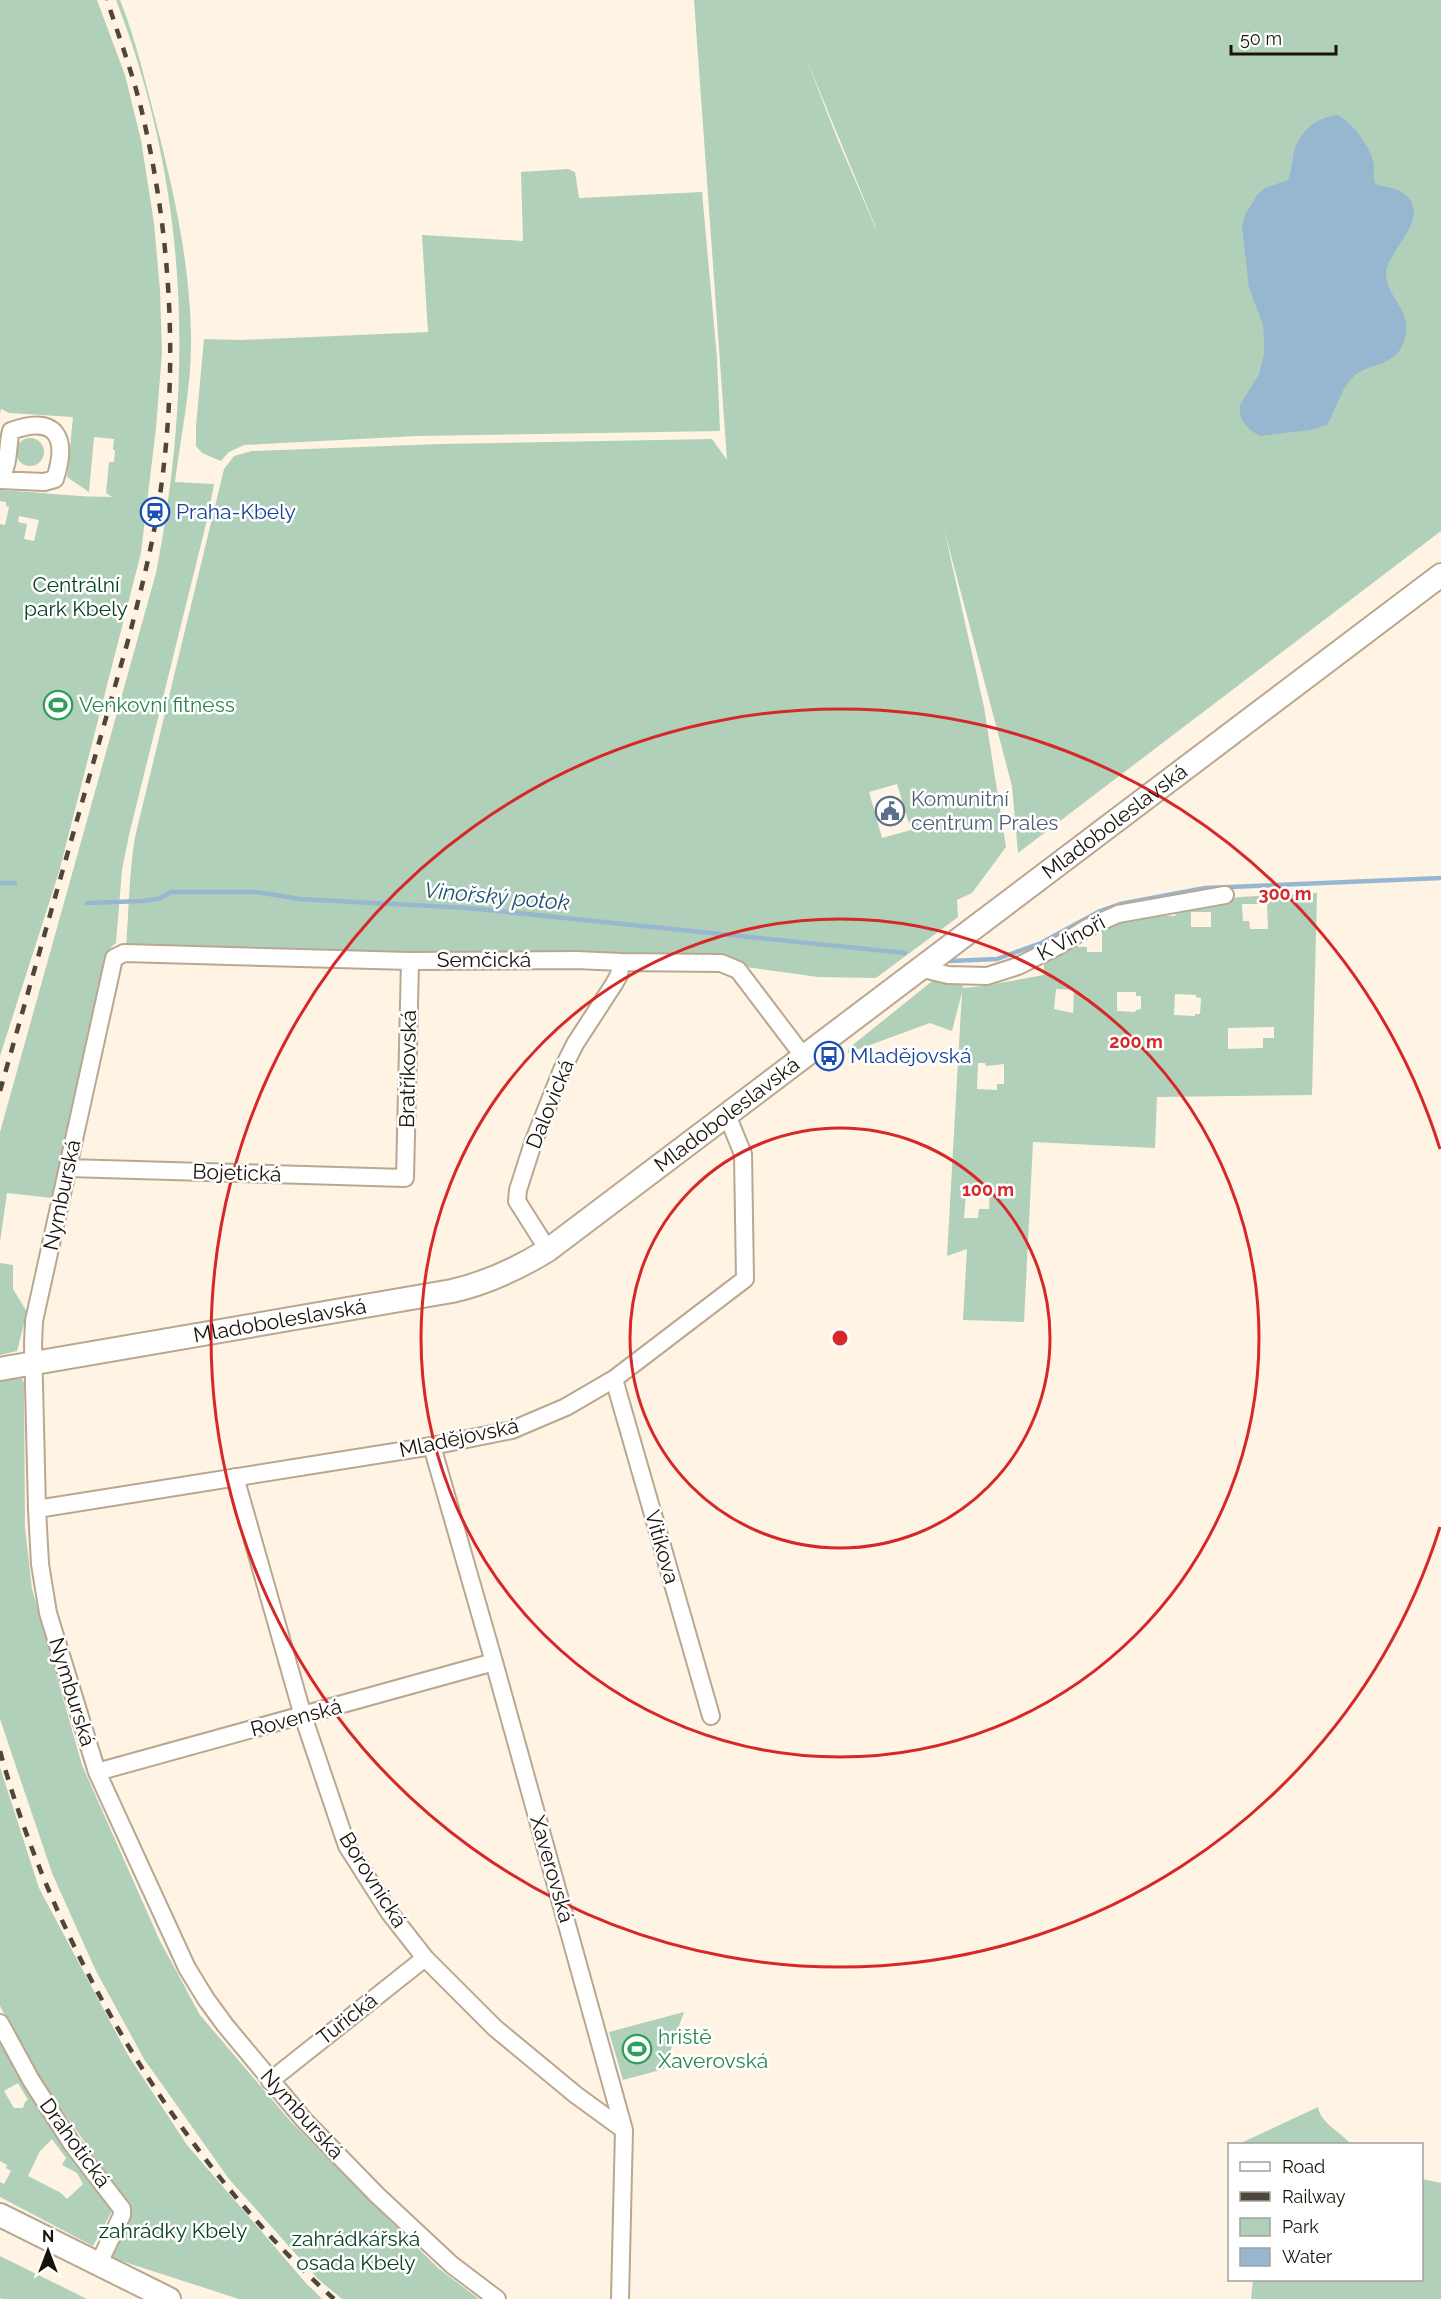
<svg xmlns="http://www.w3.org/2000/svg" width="1441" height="2299" font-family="Raleway,sans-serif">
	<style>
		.green { fill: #b1d0b9; fill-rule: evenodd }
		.water { fill: #97b7d0 }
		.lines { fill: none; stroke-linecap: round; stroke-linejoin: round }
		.stream { stroke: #97b7d0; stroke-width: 4.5 }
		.street-casing { stroke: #baa790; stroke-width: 20 }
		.secondary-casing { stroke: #baa790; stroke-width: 26 }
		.street { stroke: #fff; stroke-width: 16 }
		.secondary { stroke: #fff; stroke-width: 22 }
		.rail { stroke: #4e463c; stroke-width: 4.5; stroke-dasharray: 10 10; stroke-linecap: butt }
		.ring { fill: none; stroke: #d62828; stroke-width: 3 }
		.labels { text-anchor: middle; stroke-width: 5; stroke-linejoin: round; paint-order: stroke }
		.transit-label { font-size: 21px; fill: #164399; stroke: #fff; text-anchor: start }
		.park-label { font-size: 21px; fill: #064121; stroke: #fff }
		.leisure-label { font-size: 21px; fill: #27864d; stroke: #fff; text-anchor: start }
		.service-label { font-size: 21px; fill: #4e5e75; stroke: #fff; text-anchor: start }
		.street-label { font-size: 21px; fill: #19130a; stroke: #fff }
		.water-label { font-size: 22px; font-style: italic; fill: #1f5376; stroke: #fff }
		.centre { fill: #d62828; stroke: #fff; stroke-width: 3 }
		.ring-label { font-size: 18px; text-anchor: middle; font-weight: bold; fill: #d62828; stroke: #fff; stroke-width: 5; stroke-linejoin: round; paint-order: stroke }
	</style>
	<rect width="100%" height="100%" fill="#fff3e4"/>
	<path class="green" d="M 0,0 L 97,0 L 125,75 L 141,140 L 154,223 L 160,290 L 162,352 L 156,428 L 141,553 L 59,872 L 0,1056 L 0,524 L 5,525 L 9,507 L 6,506 L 6,502 L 0,501 L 0,490 C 38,492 74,497 112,497 L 106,493 L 109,462 L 114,462 L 115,450 L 113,450 L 114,439 L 94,437 L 89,492 L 67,477 L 73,417 L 9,413 L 1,409 L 0,414 ZM 19,516 L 39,520 L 34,541 L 24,539 L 27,524 L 18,522 Z
		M 116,0 L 120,0 C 136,40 145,81 156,122 C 174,193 190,263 191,337 C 192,385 181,434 175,482 L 214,484 L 208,516 L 129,835 L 122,870 L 116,943 L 111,947 L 52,1198 L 7,1193 L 0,1242 L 0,1132 L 156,573 C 194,377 189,188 116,0 Z
		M 694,0 L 1441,0 L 1441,531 L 1018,853 L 1012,786 L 944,529 L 984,707 L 1006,847 L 972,893 L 957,900 L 958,917 L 876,978 L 818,977 L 746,967 L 731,958 L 421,955 L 126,947 C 129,910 129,873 135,837 L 224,469 L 234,456 L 252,451 L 440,444 L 712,439 L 727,460 ZM 806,58 L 876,228 L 876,229 L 837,138 ZM 897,784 L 911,830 L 882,838 L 869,792 Z
		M 568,169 L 575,172 L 579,198 L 702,192 L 717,358 L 720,431 L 416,436 L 244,445 L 229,452 L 221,461 L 202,453 L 196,446 L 196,426 L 204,339 L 241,340 L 428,332 L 422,235 L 523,241 L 521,172 Z
		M16 452a14 14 0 1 1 28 0a14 14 0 1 1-28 0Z
		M 1317,893 L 1312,1095 L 1157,1097 L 1155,1148 L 1033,1142 L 1024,1322 L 963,1320 L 967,1249 L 947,1256 L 962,992 L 952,1031 L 930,1023 L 848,1053 L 849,1048 L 936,978 L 962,982 L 963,988 L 983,986 L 1044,975 L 1044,958 C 1073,942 1102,917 1136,915 C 1148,914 1162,915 1174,916 L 1187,905 L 1240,897 ZM 1242,904 L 1267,904 L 1268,929 L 1250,929 L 1249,921 L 1243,921 ZM 1191,912 L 1211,912 L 1211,927 L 1191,927 ZM 1089,932 L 1102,932 L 1102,952 L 1087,952 L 1087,947 L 1078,947 L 1078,939 L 1082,939 L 1082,936 ZM 1056,989 L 1074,990 L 1073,1013 L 1054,1009 ZM 1117,992 L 1136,992 L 1136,996 L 1141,996 L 1141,1009 L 1136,1010 L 1135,1012 L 1117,1011 ZM 1175,994 L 1196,995 L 1196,997 L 1201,998 L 1200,1014 L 1195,1014 L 1195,1016 L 1174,1015 ZM 1274,1027 L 1274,1038 L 1263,1038 L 1263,1048 L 1228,1049 L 1228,1028 ZM 978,1063 L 985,1063 L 986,1066 L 1004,1064 L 1004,1084 L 997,1084 L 997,1090 L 977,1089 ZM 968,1187 L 990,1188 L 989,1209 L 979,1209 L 978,1218 L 964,1218 L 966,1193 L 968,1193 Z
		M 0,1263 L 13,1265 L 13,1289 L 27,1312 L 17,1351 L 0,1355 Z
		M 21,1376 L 24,1383 L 25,1527 L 32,1589 L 82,1765 L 160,1941 L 200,2015 L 292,2123 L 438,2268 L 479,2299 L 342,2299 L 318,2279 L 229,2179 L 144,2059 L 95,1969 L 52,1873 L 0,1719 L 0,1380 Z
		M 0,1767 L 39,1888 L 128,2055 L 187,2145 L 305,2282 L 322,2299 L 239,2299 L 109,2257 L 132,2210 L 28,2061 L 0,2006 Z
		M 684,2012 L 664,2069 L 623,2080 L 609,2032 Z
		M 0,2039 L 32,2096 L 112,2211 L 93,2246 L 0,2197 L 0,2182 L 4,2184 L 11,2171 L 6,2168 L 7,2165 L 0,2161 ZM 18,2083 L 28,2100 L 25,2102 L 23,2108 L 14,2108 L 4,2091 ZM 52,2139 L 66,2158 L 62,2165 L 77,2173 L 83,2184 L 67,2199 L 61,2193 L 28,2176 L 40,2151 Z
		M 1318,2107 C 1320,2122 1340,2132 1351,2144 L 1239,2144 Z
		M 1422,2179 L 1441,2183 L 1441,2299 L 1251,2299 L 1253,2280 L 1422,2280 Z
		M 0,2256 L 87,2299 L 2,2299 L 0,2298 Z"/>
	<path class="water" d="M 1337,115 C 1352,121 1372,149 1374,165 C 1374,173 1372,178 1376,184 C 1383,187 1391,187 1398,190 C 1440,213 1385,250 1386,275 C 1387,299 1416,312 1403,344 C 1395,366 1369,363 1354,376 C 1341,388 1336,410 1327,425 L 1311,430 L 1260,436 C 1247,429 1238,420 1240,405 L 1259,374 L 1264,354 L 1264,339 L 1263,325 L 1249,288 L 1242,226 L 1245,215 L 1257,195 L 1265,188 L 1288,180 C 1292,170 1292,161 1294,151 C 1300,131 1317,117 1337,115 Z"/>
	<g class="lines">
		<path class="stream" d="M 0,883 L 15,883
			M 87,903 L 142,901 L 158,899 L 171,892 L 257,892 L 299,899 L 468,908 L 905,953
			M 950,961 L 997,959 L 1041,943 L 1100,911 L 1120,904 L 1205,888 L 1441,878"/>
		<g class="street-casing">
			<path id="street" d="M 0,476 C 10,467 7,444 11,431 C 58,414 68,439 55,479 L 44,482 L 0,480
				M 919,968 L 948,975 L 987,976 L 1018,966 L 1058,946 L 1087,928 L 1118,914 L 1225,895
				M 68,1168 L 405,1178 L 410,961
				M 548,1250 L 517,1201 L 518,1190 L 533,1143 L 562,1070 L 575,1044 L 614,984 L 619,975 L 621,962
				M 614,1379 L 711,1716
				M 432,1446 L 494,1662 L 624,2130 L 620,2299
				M 235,1477 L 303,1716 L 347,1846 L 389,1912 L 425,1958 L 495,2028 L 576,2095 L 624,2130
				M 37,1509 L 432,1446 L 512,1430 L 566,1407 L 614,1379 L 745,1279 L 743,1154 L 727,1115
				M 97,1772 L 494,1662
				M 0,2023 L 31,2080 L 72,2144 L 122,2209 L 122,2215 L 98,2265
				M 270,2081 L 425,1958
				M 497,2299 L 452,2265 L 377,2195 L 304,2120 L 225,2025 L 206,1999 L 187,1968 L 97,1772 L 48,1613 L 40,1564 L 37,1509 L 33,1344 L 34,1321 L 114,958 L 124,953 L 410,961 L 576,960 L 621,962 L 721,963 L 738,970 L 804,1057"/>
		</g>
		<g class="secondary-casing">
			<g id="secondary">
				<path id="s1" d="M 0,1369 L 452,1291 C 487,1283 517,1269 548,1250 L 1441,575"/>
				<path d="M 0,2215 L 169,2299"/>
			</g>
		</g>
		<use href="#street" class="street"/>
		<use href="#secondary" class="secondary"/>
		<path class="rail" d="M 0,1091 L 129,637 C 140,594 151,552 158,508 C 178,383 173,254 146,130 C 137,85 121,43 107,0
			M 0,1751 C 55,1951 179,2160 334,2299"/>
	</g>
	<g class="ring">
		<circle cx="840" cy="1338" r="210"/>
		<circle cx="840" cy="1338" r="419"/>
		<path d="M1440 1527A629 629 0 1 1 1440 1149"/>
	</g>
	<defs>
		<g id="station-ring" transform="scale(1.5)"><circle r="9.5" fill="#fff" stroke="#1a4fb4" stroke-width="1.5"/><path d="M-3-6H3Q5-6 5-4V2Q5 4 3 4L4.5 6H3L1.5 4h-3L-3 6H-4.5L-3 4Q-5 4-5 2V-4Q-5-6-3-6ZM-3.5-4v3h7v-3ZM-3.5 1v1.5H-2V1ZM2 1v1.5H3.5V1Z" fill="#1a4fb4"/></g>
		<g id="stadium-ring" transform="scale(1.5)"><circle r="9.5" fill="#fff" stroke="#2e9e5b" stroke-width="1.5"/><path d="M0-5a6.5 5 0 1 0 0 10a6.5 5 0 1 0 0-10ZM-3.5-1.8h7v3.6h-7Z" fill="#2e9e5b"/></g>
		<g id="civic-ring" transform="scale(1.5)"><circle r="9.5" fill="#fff" stroke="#5c6f8a" stroke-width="1.5"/><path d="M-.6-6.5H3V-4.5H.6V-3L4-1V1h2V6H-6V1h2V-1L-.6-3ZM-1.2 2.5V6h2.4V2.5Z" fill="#5c6f8a"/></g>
		<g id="bus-ring" transform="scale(1.5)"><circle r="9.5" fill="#fff" stroke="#1a4fb4" stroke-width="1.5"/><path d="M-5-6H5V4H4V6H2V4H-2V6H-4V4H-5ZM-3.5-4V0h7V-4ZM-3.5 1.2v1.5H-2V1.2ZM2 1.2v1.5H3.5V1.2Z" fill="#1a4fb4"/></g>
	</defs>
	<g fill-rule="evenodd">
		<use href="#station-ring" x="155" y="512"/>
		<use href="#stadium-ring" x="58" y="705"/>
		<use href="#civic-ring" x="890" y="811"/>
		<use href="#bus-ring" x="829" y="1056"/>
		<use href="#stadium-ring" x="637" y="2049"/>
	</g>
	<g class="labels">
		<g class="transit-label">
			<text x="176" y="519">Praha-Kbely</text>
			<text x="850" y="1063">Mladějovská</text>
		</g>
		<g class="park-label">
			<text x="76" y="592">Centrální<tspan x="76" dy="24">park Kbely</tspan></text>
			<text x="173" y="2238">zahrádky Kbely</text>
			<text x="356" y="2246">zahrádkářská<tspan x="356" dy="24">osada Kbely</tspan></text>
		</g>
		<g class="leisure-label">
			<text x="79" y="712">Venkovní fitness</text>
			<text x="658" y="2044">hriště<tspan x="658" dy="24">Xaverovská</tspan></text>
		</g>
		<g class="service-label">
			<text x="911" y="806">Komunitní<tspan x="911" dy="24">centrum Prales</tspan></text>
		</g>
		<g class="street-label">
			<text dy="7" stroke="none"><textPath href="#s1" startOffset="1274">Mladoboleslavská</textPath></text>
			<text transform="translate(1071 938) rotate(-28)" y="7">K Vinoři</text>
			<text x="484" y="967">Semčická</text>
			<text transform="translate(408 1069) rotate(-89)" y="7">Bratříkovská</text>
			<text transform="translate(550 1104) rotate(-68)" y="7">Dalovická</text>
			<text dy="7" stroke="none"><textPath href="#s1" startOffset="788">Mladoboleslavská</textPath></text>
			<text transform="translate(237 1173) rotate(2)" y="7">Bojetická</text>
			<text transform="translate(62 1195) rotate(-78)" y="7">Nymburská</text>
			<text dy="7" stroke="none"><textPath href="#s1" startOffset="284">Mladoboleslavská</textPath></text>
			<text transform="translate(459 1438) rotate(-12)" y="7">Mladějovská</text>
			<text transform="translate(662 1547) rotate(74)" y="7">Vitíkova</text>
			<text transform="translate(72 1692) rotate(73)" y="7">Nymburská</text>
			<text transform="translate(296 1718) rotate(-15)" y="7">Rovenská</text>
			<text transform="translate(552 1869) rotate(74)" y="7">Xaverovská</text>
			<text transform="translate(373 1880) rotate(58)" y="7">Borovnická</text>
			<text transform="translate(347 2019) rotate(-38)" y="7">Tuřická</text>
			<text transform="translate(302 2114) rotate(48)" y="7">Nymburská</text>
			<text transform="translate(75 2143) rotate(54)" y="7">Drahotická</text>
		</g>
		<g class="water-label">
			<text transform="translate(497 896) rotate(5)" y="8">Vinořský potok</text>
		</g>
	</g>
	<circle cx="840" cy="1338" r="9" class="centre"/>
	<g class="ring-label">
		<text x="1285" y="900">300 m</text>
		<text x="1136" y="1048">200 m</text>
		<text x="988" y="1196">100 m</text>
	</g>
	<rect x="1228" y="2143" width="195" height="138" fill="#ffffff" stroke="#a3a19d" stroke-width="1.5"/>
	<rect x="1240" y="2162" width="30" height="9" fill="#ffffff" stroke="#a3a19d" stroke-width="1.5"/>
	<text x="1282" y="2173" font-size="18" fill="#19130a">Road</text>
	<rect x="1240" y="2192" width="30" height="9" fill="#4e463c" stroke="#a3a19d" stroke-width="1.5"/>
	<text x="1282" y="2203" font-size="18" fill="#19130a">Railway</text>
	<rect x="1240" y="2218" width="30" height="18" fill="#b1d0b9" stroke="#a3a19d" stroke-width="1.5"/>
	<text x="1282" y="2233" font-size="18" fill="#19130a">Park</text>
	<rect x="1240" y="2248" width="30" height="18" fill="#97b7d0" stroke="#a3a19d" stroke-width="1.5"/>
	<text x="1282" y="2263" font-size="18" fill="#19130a">Water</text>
	<g transform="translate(48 2251)" stroke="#ffffff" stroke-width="4.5" paint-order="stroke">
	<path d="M0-4.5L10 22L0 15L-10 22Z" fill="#19130a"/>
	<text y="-9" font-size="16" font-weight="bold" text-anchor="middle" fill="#19130a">N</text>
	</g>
	<path d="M1231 45v9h105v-9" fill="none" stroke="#19130a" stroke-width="3"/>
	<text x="1240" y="45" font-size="18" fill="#19130a" stroke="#ffffff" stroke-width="4.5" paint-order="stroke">50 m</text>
</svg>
